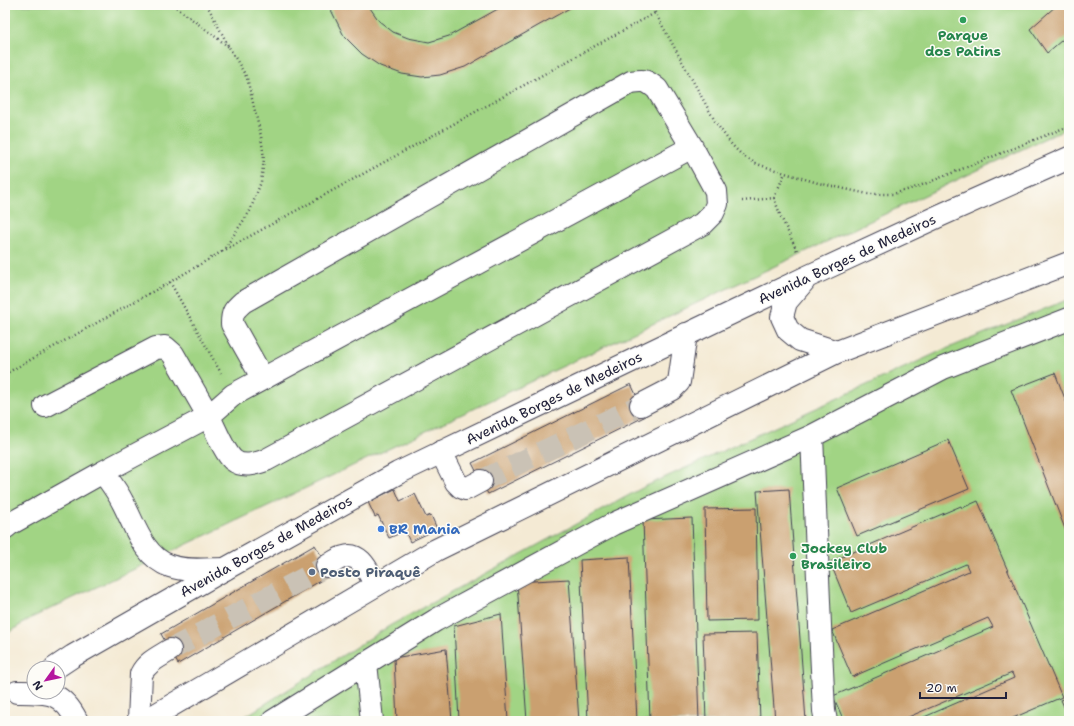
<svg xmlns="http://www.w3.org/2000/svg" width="1074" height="726" font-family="'Shantell Sans',sans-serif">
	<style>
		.green { fill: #a1d484; stroke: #627b60 }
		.building { fill: #caa070 }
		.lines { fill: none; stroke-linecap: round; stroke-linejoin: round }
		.minor-tunnel { stroke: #cac2b5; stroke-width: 22; stroke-dasharray: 22 11; stroke-linecap: butt }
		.minor-casing { stroke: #424052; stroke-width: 24 }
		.highway-casing { stroke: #424052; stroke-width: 24 }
		.path { stroke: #424052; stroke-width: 2.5; stroke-dasharray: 1 3; stroke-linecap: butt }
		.minor { stroke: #fff; stroke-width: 22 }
		.highway { stroke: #fff; stroke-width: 22 }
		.leisure-dot { fill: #2e9e5b; stroke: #fdfcf7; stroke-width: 1.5 }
		.shop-dot { fill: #3f7fe0; stroke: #fdfcf7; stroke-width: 1.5 }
		.service-dot { fill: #5c6f8a; stroke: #fdfcf7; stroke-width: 1.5 }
		.labels { text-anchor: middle; stroke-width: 3; stroke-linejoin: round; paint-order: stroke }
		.leisure-label { font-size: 14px; font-weight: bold; fill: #27864d; stroke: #fdfcf7 }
		.street-label { font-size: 14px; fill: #22223b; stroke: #fdfcf7 }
		.shop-label { font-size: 14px; font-weight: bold; fill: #366cbe; stroke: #fdfcf7; text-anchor: start }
		.service-label { font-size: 14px; font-weight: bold; fill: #4e5e75; stroke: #fdfcf7; text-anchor: start }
	</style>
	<rect width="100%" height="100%" fill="#fdfcf7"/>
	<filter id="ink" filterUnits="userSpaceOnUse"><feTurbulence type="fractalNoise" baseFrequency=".025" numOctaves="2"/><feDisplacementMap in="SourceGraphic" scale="8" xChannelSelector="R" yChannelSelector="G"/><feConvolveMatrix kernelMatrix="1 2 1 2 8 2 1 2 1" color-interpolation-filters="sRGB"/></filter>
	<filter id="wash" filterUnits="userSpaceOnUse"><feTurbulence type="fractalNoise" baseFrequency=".012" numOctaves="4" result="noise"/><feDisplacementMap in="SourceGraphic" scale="16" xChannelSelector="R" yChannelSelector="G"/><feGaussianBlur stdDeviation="0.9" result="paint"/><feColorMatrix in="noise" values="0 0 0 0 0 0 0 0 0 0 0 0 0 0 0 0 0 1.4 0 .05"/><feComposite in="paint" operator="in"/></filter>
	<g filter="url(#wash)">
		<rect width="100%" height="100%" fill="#f4ead4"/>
		<path class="green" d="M 5,5 L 1069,5 L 1069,127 L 31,618 L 5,635 Z
			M 1069,299 L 1069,721 L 238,721 L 391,625 L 644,487 L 941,351 Z"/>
		<g id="blocks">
			<path class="building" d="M 330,5 L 368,5 L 379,21 L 393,32 L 408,38 L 429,42 L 449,36 L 505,5 L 575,5 L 465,67 L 440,75 L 422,77 L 402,74 L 380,66 L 362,54 L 344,36 L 331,10 Z
				M 1057,5 L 1069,5 L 1069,34 L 1047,53 L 1030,29 Z
				M 1055,373 L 1069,409 L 1069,539 L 1011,390 Z
				M 631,384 L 646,416 L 488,494 L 472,463 Z
				M 948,440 L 969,489 L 857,536 L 837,488 Z
				M 395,489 L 400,501 L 415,494 L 426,517 L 431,515 L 437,529 L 410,542 L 405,531 L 389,538 L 378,515 L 375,517 L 368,502 Z
				M 789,489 L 806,721 L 775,721 L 757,491 Z
				M 978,501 L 1062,697 L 1006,721 L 915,721 L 1014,678 L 1012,673 L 899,721 L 844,721 L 833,696 L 993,627 L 988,618 L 852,677 L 832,630 L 969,571 L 966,564 L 851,613 L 830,562 L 961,506 L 962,508 Z
				M 756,508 L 758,620 L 707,621 L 705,509 Z
				M 692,518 L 699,721 L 650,721 L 643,520 Z
				M 315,545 L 332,574 L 178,664 L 161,634 Z
				M 629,557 L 637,721 L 588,721 L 580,560 Z
				M 569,579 L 579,721 L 527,721 L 517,582 Z
				M 501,614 L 508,721 L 459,721 L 454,626 Z
				M 757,633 L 760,721 L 706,721 L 703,634 Z
				M 446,649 L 452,721 L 397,721 L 394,658 Z
				M 1069,697 L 1069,718 L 1061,700 Z"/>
		</g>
	</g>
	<g filter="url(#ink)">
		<use href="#blocks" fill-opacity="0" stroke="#424052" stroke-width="1"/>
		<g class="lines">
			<path class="minor-tunnel" d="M 481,481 L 641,405
				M 170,650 L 327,566"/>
			<g class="minor-casing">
				<path id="minor" d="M 641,405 L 672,389 L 679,382 L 686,334
					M 45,406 L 156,348 L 165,347 L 173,354 C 185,375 197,396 209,417 C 215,428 224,452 233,460 C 243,468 255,464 266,460 L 702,224 L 713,213 L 717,204 L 716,191 L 692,147 L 657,89 C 646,80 645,80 631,82 L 243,302 C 234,310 232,312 232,324 L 263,379
					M 812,436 L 821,649 L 824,711 L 826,721
					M 441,452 L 456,482 L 461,487 L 466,489 L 481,481
					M 103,472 C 110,482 117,491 122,501 C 134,523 143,557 170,566 C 187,572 208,569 225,569
					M 5,528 L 10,524 L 103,472 L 209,416 L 233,395 L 692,147
					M 327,566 C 333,563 338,558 344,557 C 361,551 369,574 376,585
					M 366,663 L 372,721
					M 139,721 L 141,674 C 147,662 159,657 170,650
					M 273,721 L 436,620 L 613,524 L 812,436 L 943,368 L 1069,319"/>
			</g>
			<g class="highway-casing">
				<path id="highway" d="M 804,281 L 786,302 L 782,317 L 788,330 L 800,340 L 837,352
					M 55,668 L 73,656 L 225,569 L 398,473 L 809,276 L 941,215 L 1069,158
					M 17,692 C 48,692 62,691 77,721
					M 145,721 L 436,550 L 837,352 L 1069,263"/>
			</g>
			<path class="path" d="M 173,5 L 229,47
				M 207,5 L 229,47 L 247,78 L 261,136 L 264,159 L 261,182 L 250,211 L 223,251 L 655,13
				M 651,5 L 716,123 L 732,145 L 743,156 L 757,164 L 785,173 L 818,183 L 868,194 L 893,194 L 917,187 L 1069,126
				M 774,198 L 781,217 L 798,253
				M 742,201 L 774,198 L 785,173
				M 170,282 L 221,373
				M 5,374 L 170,282 L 223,251"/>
			<use href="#minor" class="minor"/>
			<use href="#highway" class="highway"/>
		</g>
	</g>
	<g class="leisure-dot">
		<circle cx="963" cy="20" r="4"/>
		<circle cx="793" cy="556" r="4"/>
	</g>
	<circle class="shop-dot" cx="381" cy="529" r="4"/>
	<circle class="service-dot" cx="312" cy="572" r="4"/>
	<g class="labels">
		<g class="leisure-label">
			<text x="963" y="40">Parque<tspan x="963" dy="16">dos Patins</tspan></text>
			<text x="801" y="553" text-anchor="start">Jockey Club<tspan x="801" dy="16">Brasileiro</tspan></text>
		</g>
		<g class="street-label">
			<text transform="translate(847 259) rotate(-25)" y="5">Avenida Borges de Medeiros</text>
			<text transform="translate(554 398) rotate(-26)" y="5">Avenida Borges de Medeiros</text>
			<text transform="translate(266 546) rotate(-29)" y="5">Avenida Borges de Medeiros</text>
		</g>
		<g class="shop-label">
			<text x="389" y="534">BR Mania</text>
		</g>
		<g class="service-label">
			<text x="320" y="577">Posto Piraquê</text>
		</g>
	</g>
	<rect width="1074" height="726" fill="none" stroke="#fdfcf7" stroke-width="20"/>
	<g transform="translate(46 680) rotate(237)"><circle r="19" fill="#fdfcf7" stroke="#a5a5ac"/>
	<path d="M0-3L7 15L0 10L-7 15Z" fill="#b5179e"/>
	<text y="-6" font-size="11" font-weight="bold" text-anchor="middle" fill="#22223b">N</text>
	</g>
	<path d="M920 692v6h86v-6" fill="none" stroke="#22223b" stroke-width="2"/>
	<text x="926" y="692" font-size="12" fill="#22223b" stroke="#fdfcf7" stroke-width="3" paint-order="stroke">20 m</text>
</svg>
